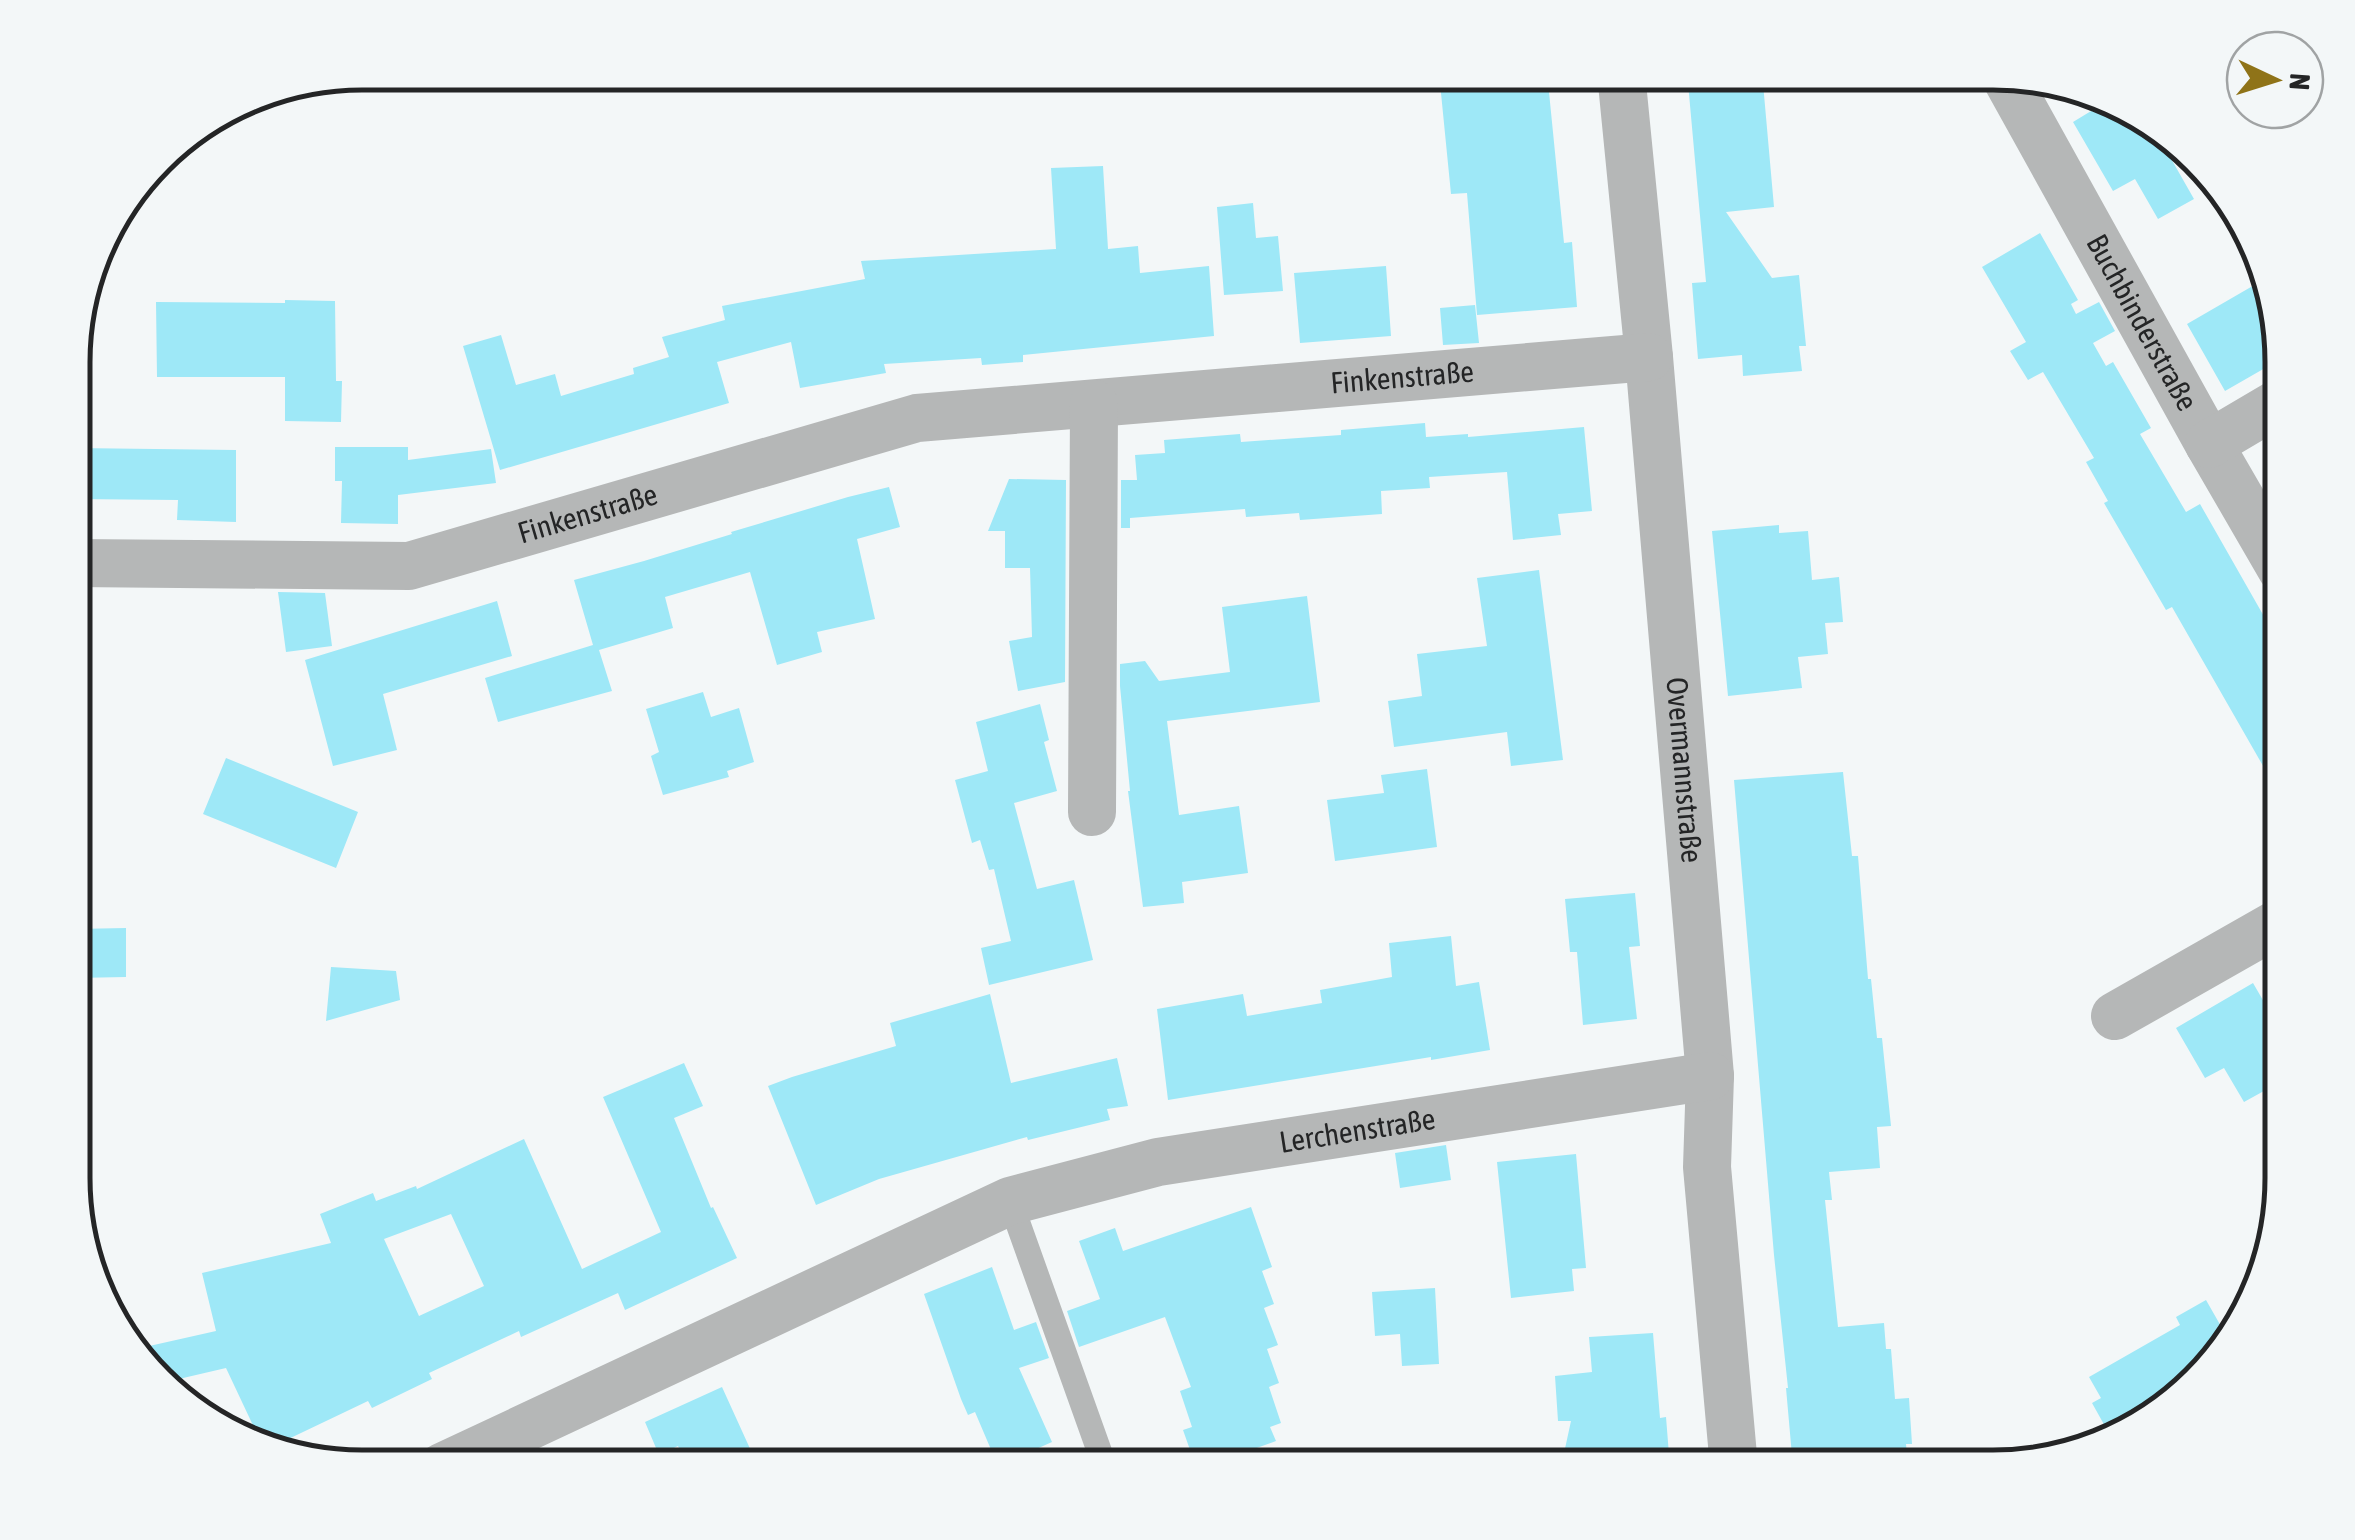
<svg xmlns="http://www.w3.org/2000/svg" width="2355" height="1540" font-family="'Asap Condensed',sans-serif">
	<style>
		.building { fill: #9ee8f7; fill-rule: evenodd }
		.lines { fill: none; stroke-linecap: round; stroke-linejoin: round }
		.service { stroke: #b5b7b7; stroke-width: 25 }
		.minor { stroke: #b5b7b7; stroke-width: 48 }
		.labels { text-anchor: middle; stroke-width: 8; stroke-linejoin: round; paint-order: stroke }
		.street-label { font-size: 30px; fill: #242526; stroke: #f3f7f8 }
		.rim { fill: none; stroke: #242526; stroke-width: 5 }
	</style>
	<rect width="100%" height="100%" fill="#f3f7f8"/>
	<path class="building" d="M 1547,72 L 1564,243 L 1572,242 L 1577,307 L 1477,315 L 1467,193 L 1451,194 L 1440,83 Z
		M 1687,72 L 1762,72 L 1774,207 L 1726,212 L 1772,278 L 1799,275 L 1806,346 L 1799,346 L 1802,371 L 1743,376 L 1742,355 L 1698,359 L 1692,283 L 1706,282 Z
		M 2101,105 L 2149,120 L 2194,199 L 2158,219 L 2135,179 L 2113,191 L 2073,122 Z
		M 1103,166 L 1108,249 L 1138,246 L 1140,273 L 1209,266 L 1214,336 L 1023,355 L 1023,362 L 982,365 L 981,358 L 884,364 L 886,373 L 800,388 L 791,342 L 717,362 L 729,403 L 500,470 L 463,346 L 501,335 L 516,385 L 555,374 L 561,396 L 634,374 L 633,368 L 669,357 L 662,337 L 725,320 L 722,306 L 865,279 L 861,261 L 1056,249 L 1051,168 Z
		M 1253,203 L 1256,238 L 1278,236 L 1283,291 L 1224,295 L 1217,207 Z
		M 2040,233 L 2078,300 L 2071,304 L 2076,314 L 2099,302 L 2115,331 L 2093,343 L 2106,366 L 2113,362 L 2151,428 L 2140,434 L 2186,512 L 2200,504 L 2282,648 L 2282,799 L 2172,607 L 2166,610 L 2104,503 L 2108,501 L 2086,462 L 2094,458 L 2043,372 L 2028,380 L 2010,351 L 2026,342 L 1982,267 Z
		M 1386,266 L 1391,336 L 1300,343 L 1294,273 Z
		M 2263,280 L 2276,325 L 2263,332 L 2279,360 L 2225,391 L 2187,324 Z
		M 285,300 L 335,301 L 336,381 L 342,381 L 341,422 L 285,421 L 285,377 L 157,377 L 156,302 L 285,303 Z
		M 1475,305 L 1479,343 L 1443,345 L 1440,308 Z
		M 1425,423 L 1426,437 L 1468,434 L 1468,437 L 1584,427 L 1592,511 L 1558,514 L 1561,535 L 1513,540 L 1507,472 L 1429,477 L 1430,488 L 1381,491 L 1382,514 L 1300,520 L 1299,513 L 1246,517 L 1245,509 L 1130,518 L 1130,528 L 1121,528 L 1121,480 L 1137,480 L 1135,455 L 1165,453 L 1164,440 L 1240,434 L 1241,442 L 1341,435 L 1341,430 Z
		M 335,447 L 408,447 L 408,460 L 491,449 L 496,483 L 398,495 L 398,524 L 341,523 L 342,481 L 335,481 Z
		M 75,448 L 236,450 L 236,522 L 177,520 L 178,500 L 75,499 Z
		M 1009,479 L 1066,480 L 1065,682 L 1018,691 L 1009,641 L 1032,637 L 1030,568 L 1005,568 L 1005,531 L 988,531 Z
		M 889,487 L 900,527 L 857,539 L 875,619 L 817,632 L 822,652 L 777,665 L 750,572 L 665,597 L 673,628 L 599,650 L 612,691 L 498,722 L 485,678 L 593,645 L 574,580 L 644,561 L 732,534 L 731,532 L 848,497 Z
		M 1779,525 L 1779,533 L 1808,531 L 1812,580 L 1839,577 L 1843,622 L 1825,623 L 1828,654 L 1798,657 L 1802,688 L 1728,696 L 1712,531 Z
		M 1539,570 L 1563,760 L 1511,766 L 1507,732 L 1394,747 L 1388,701 L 1422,696 L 1417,654 L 1487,646 L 1477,578 Z
		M 278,592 L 325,593 L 332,646 L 286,652 Z
		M 1307,596 L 1320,702 L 1167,721 L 1179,815 L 1239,806 L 1248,873 L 1182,882 L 1184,903 L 1143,907 L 1128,791 L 1130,791 L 1120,686 L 1120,664 L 1145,661 L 1159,681 L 1230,672 L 1222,607 Z
		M 497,601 L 512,656 L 383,694 L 397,750 L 333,766 L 305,660 Z
		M 703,692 L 711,717 L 739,708 L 754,762 L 727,771 L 729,777 L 663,795 L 651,756 L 659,752 L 646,709 Z
		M 1040,704 L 1049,740 L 1044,742 L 1057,791 L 1014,803 L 1037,889 L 1074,880 L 1093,960 L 989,985 L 981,948 L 1011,941 L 994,869 L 989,870 L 980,840 L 972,843 L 955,780 L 988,771 L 976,722 Z
		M 226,758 L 358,812 L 336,868 L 203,814 Z
		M 1427,769 L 1437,847 L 1335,861 L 1327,800 L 1384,793 L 1381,775 Z
		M 1843,772 L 1852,856 L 1858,856 L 1868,979 L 1871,979 L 1877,1038 L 1882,1038 L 1891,1126 L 1877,1127 L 1880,1168 L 1829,1172 L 1832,1200 L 1825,1200 L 1838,1327 L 1884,1323 L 1886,1349 L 1891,1349 L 1895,1399 L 1909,1398 L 1912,1444 L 1906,1444 L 1908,1467 L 1793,1467 L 1786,1388 L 1788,1388 L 1774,1255 L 1734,780 Z
		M 1635,893 L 1640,946 L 1629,947 L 1637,1019 L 1583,1025 L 1577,952 L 1570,952 L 1565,899 Z
		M 126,928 L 126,977 L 75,978 L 75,929 Z
		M 1451,936 L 1456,986 L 1479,982 L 1490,1050 L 1431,1060 L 1431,1057 L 1168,1100 L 1157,1009 L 1243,994 L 1247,1016 L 1322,1003 L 1320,990 L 1392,977 L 1389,943 Z
		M 331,967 L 396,971 L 400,1000 L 326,1021 Z
		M 2253,983 L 2282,1033 L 2282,1081 L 2244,1102 L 2224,1068 L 2205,1078 L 2176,1028 Z
		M 990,994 L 1011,1083 L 1117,1058 L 1128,1106 L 1107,1109 L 1110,1120 L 1028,1140 L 1027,1137 L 879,1179 L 816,1205 L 768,1086 L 792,1077 L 896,1046 L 890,1023 Z
		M 684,1063 L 703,1106 L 674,1118 L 711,1208 L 713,1207 L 737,1258 L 625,1310 L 618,1293 L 521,1337 L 519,1331 L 429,1373 L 432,1379 L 372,1408 L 368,1401 L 280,1443 L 258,1436 L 226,1368 L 166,1382 L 136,1349 L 216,1331 L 202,1273 L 331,1243 L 320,1214 L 373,1193 L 376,1201 L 416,1186 L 417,1189 L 524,1139 L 582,1269 L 661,1232 L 603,1097 ZM 451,1214 L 484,1286 L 419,1316 L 384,1239 Z
		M 1446,1145 L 1451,1180 L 1400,1188 L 1395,1153 Z
		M 1576,1154 L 1586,1268 L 1572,1269 L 1574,1291 L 1511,1298 L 1497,1162 Z
		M 1251,1207 L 1272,1267 L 1262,1271 L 1274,1304 L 1264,1308 L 1278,1345 L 1267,1349 L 1279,1383 L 1269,1387 L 1281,1423 L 1270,1427 L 1276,1441 L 1237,1455 L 1241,1467 L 1196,1467 L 1183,1430 L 1192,1427 L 1180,1391 L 1191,1387 L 1165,1317 L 1079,1347 L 1067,1311 L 1100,1299 L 1079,1241 L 1115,1228 L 1123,1251 Z
		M 992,1267 L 1014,1330 L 1036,1322 L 1049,1358 L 1019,1368 L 1052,1442 L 998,1466 L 975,1412 L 968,1415 L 961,1399 L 924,1294 Z
		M 1435,1288 L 1439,1364 L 1402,1366 L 1400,1334 L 1375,1336 L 1372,1292 Z
		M 2206,1300 L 2230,1342 L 2137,1429 L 2111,1437 L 2092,1403 L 2101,1398 L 2089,1377 L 2180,1325 L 2176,1317 Z
		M 1653,1333 L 1660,1418 L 1666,1417 L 1670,1467 L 1608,1455 L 1606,1467 L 1561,1467 L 1571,1421 L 1558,1421 L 1555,1376 L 1592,1372 L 1589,1337 Z
		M 722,1387 L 752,1453 L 720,1467 L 688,1467 L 678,1446 L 659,1455 L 645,1422 Z"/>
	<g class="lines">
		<path class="service" d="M 1010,1201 L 1105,1467"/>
		<g class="minor">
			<path id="s1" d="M 1621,73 L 1649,357 L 1710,1076 L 1707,1167 L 1734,1467"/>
			<path id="s2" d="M 2005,76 L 2209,444 L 2282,570"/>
			<path d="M 2209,444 L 2282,401"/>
			<path id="s3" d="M 75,563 L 409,566 L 917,418 L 1649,357"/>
			<path d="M 1092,812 L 1094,404"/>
			<path d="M 2115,1016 L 2282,921"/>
			<path id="s4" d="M 442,1467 L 1010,1201 L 1158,1162 L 1710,1076"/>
		</g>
	</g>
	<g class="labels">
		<g class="street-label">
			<text dy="10" stroke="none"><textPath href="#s2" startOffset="282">Buchbinderstraße</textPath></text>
			<text dy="10" stroke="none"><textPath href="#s3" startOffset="1350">Finkenstraße</textPath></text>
			<text dy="10" stroke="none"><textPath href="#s3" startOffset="520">Finkenstraße</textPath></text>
			<text dy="10" stroke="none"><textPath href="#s1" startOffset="700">Overmannstraße</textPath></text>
			<text dy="10" stroke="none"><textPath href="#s4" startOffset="982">Lerchenstraße</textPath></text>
		</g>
	</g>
	<path d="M0 0H2355V1540H0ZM362 90H1993A272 272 0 0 1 2265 362V1178A272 272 0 0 1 1993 1450H362A272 272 0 0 1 90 1178V362A272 272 0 0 1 362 90Z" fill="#f3f7f8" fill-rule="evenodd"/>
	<path class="rim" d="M362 90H1993A272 272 0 0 1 2265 362V1178A272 272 0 0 1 1993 1450H362A272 272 0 0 1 90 1178V362A272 272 0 0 1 362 90Z"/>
	<g transform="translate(2275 80) rotate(94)"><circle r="48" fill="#f3f7f8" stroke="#a0a3a4" stroke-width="2.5"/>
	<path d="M0-8L18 38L0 25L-18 38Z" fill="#8f7318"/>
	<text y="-15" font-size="28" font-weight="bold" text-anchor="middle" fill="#242526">N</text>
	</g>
</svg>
